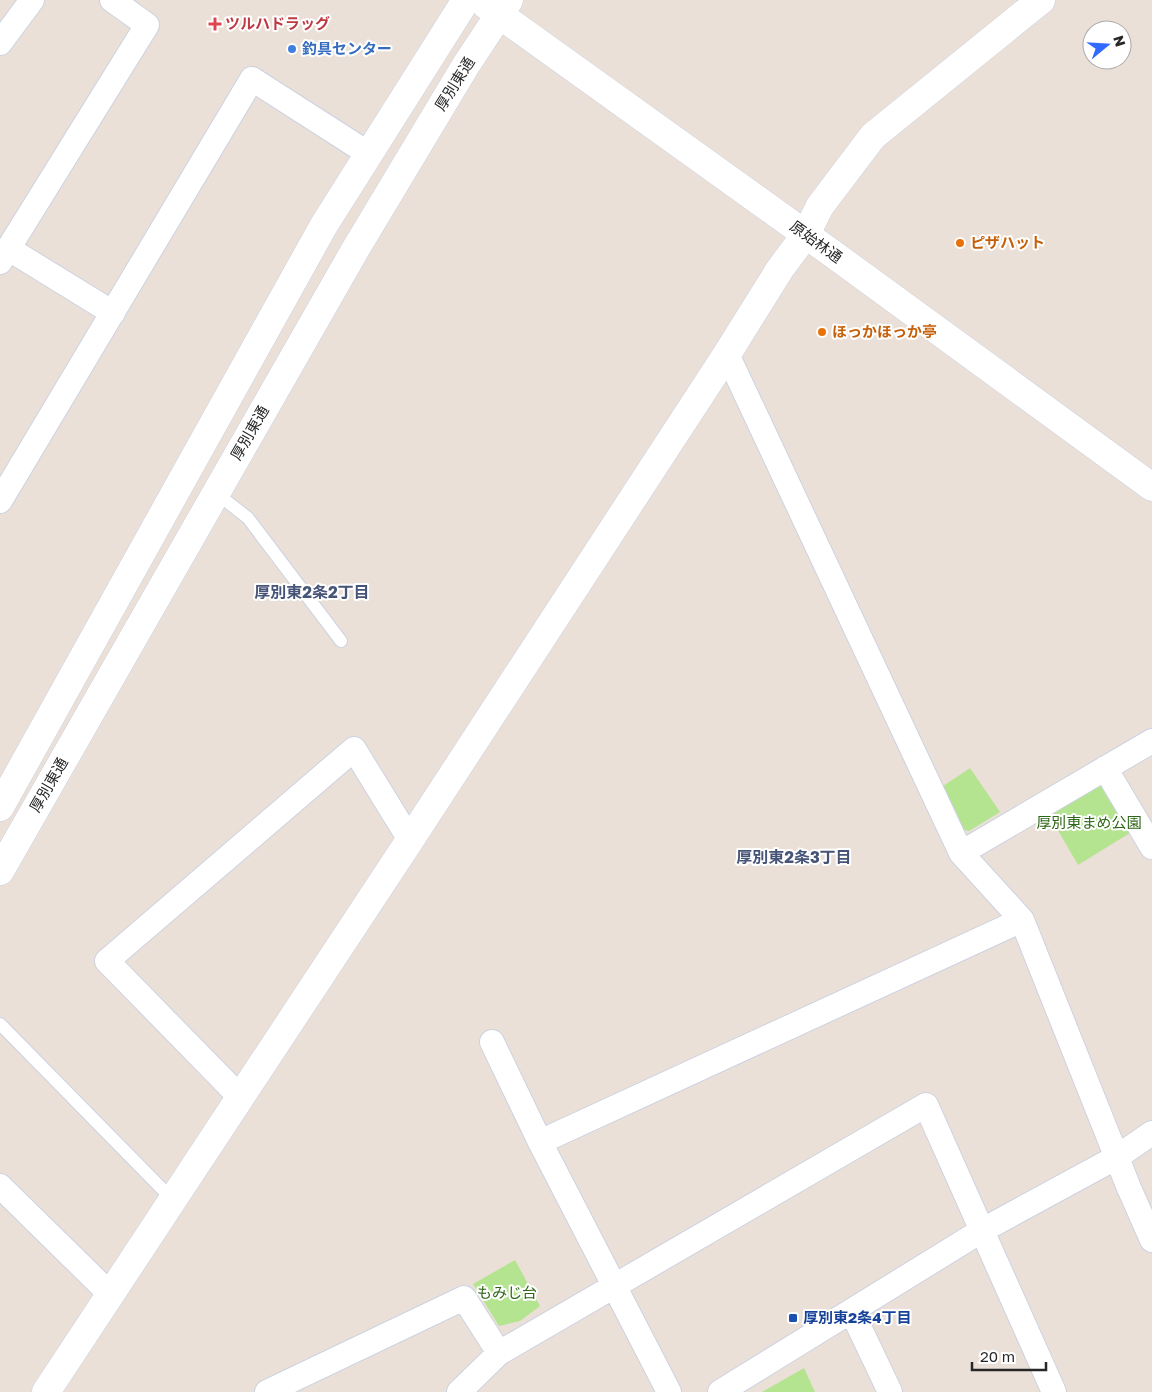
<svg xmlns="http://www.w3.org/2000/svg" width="1152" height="1392" font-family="'Golos Text','Noto Sans JP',sans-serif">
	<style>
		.green { fill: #b5e490 }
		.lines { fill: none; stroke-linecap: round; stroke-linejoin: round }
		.lane-casing { stroke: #ccd2e1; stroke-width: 14 }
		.street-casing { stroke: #ccd2e1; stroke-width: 26 }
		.secondary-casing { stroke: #ccd2e1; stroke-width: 29 }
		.lane { stroke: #fff; stroke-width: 12 }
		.street { stroke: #fff; stroke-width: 24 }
		.secondary { stroke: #fff; stroke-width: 28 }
		.health-dot { fill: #e0444e; stroke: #fff; stroke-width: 2 }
		.shop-dot { fill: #3f7fe0; stroke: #fff; stroke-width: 2 }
		.food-dot { fill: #e8710a; stroke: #fff; stroke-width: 2 }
		.transit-dot { fill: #1a4fb4; stroke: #fff; stroke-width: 2 }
		.labels { text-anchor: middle; stroke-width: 4; stroke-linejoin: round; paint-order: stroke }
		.health-label { font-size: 15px; font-weight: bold; fill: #be3a42; stroke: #fff; text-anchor: start }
		.shop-label { font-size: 15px; font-weight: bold; fill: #366cbe; stroke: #fff; text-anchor: start }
		.street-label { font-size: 15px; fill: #272727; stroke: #fff }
		.food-label { font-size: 15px; font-weight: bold; fill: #c56008; stroke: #fff; text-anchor: start }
		.park-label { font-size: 15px; fill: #2e6516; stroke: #fff }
		.transit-label { font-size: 15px; font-weight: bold; fill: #164399; stroke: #fff; text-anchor: start }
		.neighbourhood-label { font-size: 16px; font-weight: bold; fill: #465478; stroke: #fff }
	</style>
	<rect width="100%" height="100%" fill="#ebe0d7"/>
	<path class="green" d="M 970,768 L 1000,812 L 969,831 L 958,828 L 940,788 Z
		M 1102,782 L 1130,833 L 1078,865 L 1048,813 Z
		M 515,1260 L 540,1306 L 520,1321 L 499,1326 L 473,1284 Z
		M 804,1368 L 815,1392 L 762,1392 Z"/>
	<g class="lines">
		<g class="lane-casing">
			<path id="lane" d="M 216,493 L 248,518 L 341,641
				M 0,1024 L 173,1200"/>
		</g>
		<g class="street-casing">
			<path id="street" d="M 0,43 L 32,0
				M 9,249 L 113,313
				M 0,262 L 147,25 L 112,0
				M 727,354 L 961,853 L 1022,920 L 1129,1188 L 1152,1240
				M 0,501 L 252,79 L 369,154
				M 1105,768 L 1152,847
				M 961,853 L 1152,741
				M 492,1042 L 540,1142 L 669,1392
				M 240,1097 L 107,961 L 354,749 L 410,840
				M 540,1142 L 1022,920
				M 0,1186 L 111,1295
				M 852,1312 L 890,1392
				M 267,1392 L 464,1298 L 499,1353
				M 459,1392 L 499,1353 L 926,1105 L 1054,1392
				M 720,1392 L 981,1231 L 1117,1157 L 1152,1133"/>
		</g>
		<g class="secondary-casing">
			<path id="secondary" d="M 486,5 L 826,249 L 1152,487
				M 0,807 L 324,225 L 466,0
				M 0,871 L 355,250 L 466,65 L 509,0
				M 46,1392 L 410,840 L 727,354 L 780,269 L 806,234 L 820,206 L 873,136 L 1041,0"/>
		</g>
		<use href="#lane" class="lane"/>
		<use href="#street" class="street"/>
		<use href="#secondary" class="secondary"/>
	</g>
	<path class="health-dot" d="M212.5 16.5h5v5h5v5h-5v5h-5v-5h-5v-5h5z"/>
	<circle class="shop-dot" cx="292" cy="49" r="5"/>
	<g class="food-dot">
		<circle cx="960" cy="243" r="5"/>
		<circle cx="822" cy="332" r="5"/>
	</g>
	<rect class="transit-dot" x="788" y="1313" width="10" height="10" rx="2.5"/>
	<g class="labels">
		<g class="health-label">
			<text x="225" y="29">ツルハドラッグ</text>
		</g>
		<g class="shop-label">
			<text x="302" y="54">釣具センター</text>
		</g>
		<g class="street-label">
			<text transform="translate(455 84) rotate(-58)" y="5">厚別東通</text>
			<text transform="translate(816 242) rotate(36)" y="5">原始林通</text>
			<text transform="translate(250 433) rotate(-60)" y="5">厚別東通</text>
			<text transform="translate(49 785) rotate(-60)" y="5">厚別東通</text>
		</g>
		<g class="food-label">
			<text x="970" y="248">ピザハット</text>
			<text x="832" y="337">ほっかほっか亭</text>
		</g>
		<g class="park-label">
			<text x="1089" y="828">厚別東まめ公園</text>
			<text x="507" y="1298">もみじ台</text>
		</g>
		<g class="transit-label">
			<text x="803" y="1323">厚別東2条4丁目</text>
		</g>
		<g class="neighbourhood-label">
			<text x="312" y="598">厚別東2条2丁目</text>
			<text x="794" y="863">厚別東2条3丁目</text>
		</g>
	</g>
	<g transform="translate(1107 45) rotate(72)"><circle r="24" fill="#ffffff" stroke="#a9a9a9"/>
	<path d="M0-4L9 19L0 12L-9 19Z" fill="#306aff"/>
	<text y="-8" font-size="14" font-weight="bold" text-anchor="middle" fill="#272727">N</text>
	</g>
	<path d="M972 1362v8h74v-8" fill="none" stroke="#272727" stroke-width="2.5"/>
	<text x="980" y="1362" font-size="15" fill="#272727" stroke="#ffffff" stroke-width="4" paint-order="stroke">20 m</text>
</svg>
